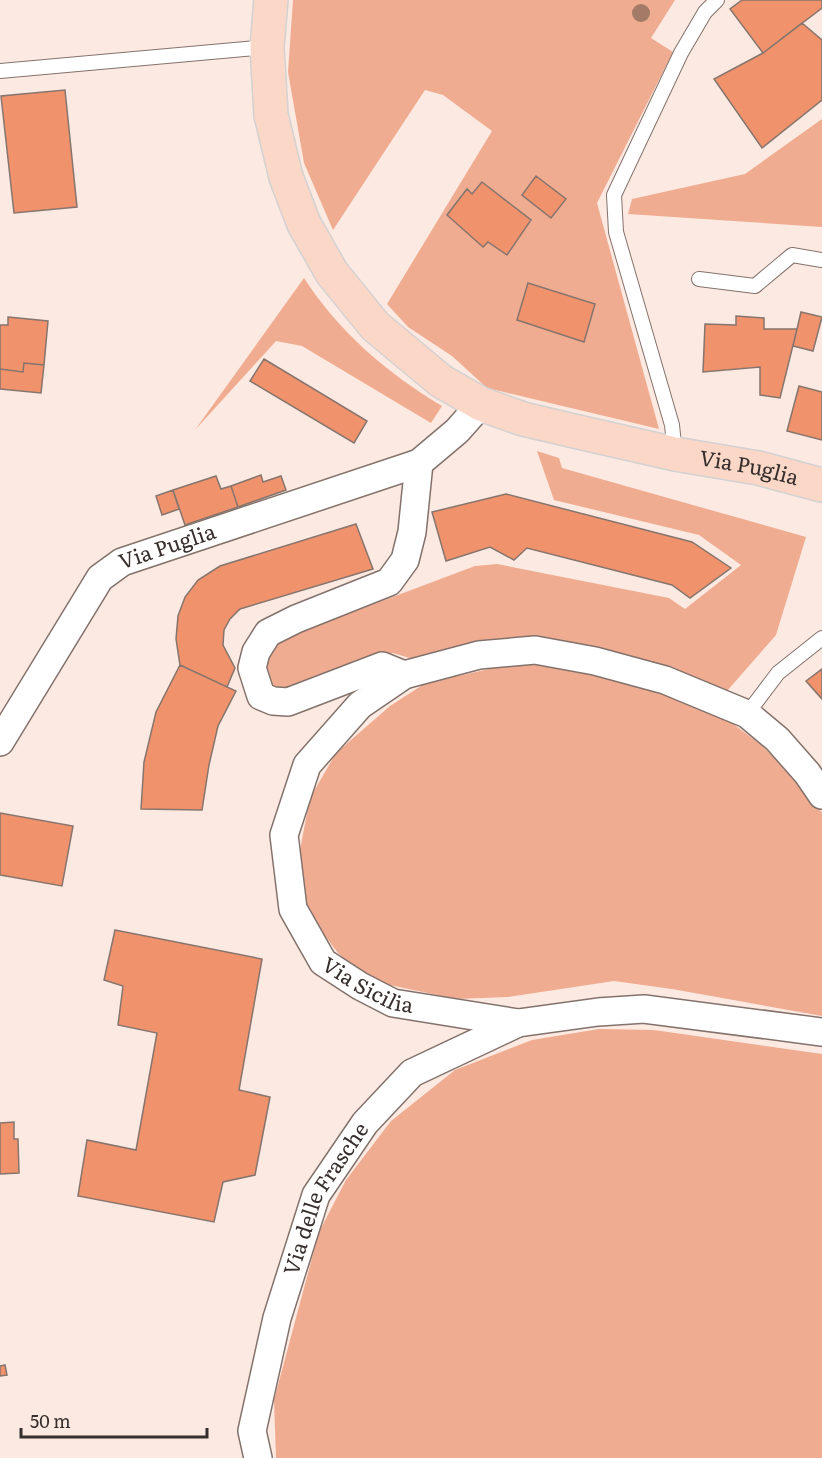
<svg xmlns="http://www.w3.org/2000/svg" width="822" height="1458" font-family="Literata,serif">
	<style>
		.green { fill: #f0ac91 }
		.building { fill: #f0926b; stroke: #86756e; stroke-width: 1.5 }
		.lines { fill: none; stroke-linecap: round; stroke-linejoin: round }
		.service-casing { stroke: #83726c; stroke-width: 16 }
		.minor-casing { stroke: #83726c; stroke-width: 30 }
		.primary-casing { stroke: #d3d1d1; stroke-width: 36 }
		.service { stroke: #fff; stroke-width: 14 }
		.minor { stroke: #fff; stroke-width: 27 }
		.primary { stroke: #fbd7c8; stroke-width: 33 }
		.tree { fill: #a37b67 }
		.labels { text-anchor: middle; stroke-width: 6; stroke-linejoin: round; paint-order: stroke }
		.street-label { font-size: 21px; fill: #372f2d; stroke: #fce9e1 }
	</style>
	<rect width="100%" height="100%" fill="#fce9e1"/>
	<path class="green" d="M 293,0 L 675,0 L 651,38 L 673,52 L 597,203 L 659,429 L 487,388 L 452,356 L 408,327 L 387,304 L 492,131 L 443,95 L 425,90 L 333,230 L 304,163 L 288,72 Z
		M 822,119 L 822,227 L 628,214 L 632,199 L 745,174 Z
		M 304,278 C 339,332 387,373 442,406 L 431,423 L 302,346 L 276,341 L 195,430 Z
		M 537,451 L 559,458 L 562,468 L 806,537 L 776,635 L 727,691 L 583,645 L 540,637 L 501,639 L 463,646 L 416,660 L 393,653 L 373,656 L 279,691 L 266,679 L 262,662 L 271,649 L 289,636 L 475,566 L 497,564 L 669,598 L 685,609 L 741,565 L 699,535 L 554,500 Z
		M 558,664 L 647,685 L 722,716 L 759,743 L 803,785 L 822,813 L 822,1016 L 672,989 L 614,981 L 508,997 L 456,999 L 366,980 L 338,953 L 305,909 L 298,860 L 310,798 L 336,753 L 390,706 L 424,684 L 506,665 Z
		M 599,1029 L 654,1030 L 822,1054 L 822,1458 L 276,1458 L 274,1400 L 319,1232 L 346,1180 L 391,1121 L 455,1070 L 532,1040 Z"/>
	<path class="building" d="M 742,0 L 822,0 L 822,8 L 763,53 L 730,9 Z
		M 802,23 L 822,40 L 822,100 L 762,148 L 714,79 L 763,53 Z
		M 65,90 L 77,207 L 14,213 L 1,96 Z
		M 536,176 L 566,199 L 551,218 L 522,195 Z
		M 482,182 L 531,220 L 507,255 L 488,242 L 483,247 L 447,215 L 467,189 L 472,194 Z
		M 528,283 L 595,304 L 584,342 L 517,320 Z
		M 801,312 L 822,317 L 813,351 L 793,346 Z
		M 736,316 L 764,318 L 764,329 L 797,329 L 780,398 L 760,395 L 760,367 L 703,372 L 705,324 L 736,325 Z
		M 8,317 L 48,321 L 44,365 L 24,363 L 23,372 L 0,369 L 0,325 L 8,325 Z
		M 264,359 L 367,421 L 354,443 L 250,381 Z
		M 24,363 L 44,365 L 41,393 L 0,389 L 0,369 L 23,372 Z
		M 799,386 L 822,392 L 822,440 L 787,431 Z
		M 261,475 L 263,482 L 281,476 L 286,490 L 238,507 L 231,486 Z
		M 216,476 L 221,489 L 231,486 L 238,507 L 185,525 L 173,490 Z
		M 173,490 L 179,509 L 162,515 L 156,496 Z
		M 506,494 L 692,542 L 731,568 L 690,598 L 672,585 L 527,548 L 514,560 L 490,547 L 446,561 L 432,512 Z
		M 356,524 L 373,569 L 240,609 L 230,619 L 224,630 L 223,645 L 235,668 L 227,687 L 180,665 L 176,639 L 178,616 L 185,597 L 198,580 L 220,566 Z
		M 180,665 L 236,691 L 218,726 L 209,765 L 202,810 L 141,809 L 144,762 L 156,712 Z
		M 822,669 L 822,699 L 806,681 Z
		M 0,813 L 73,826 L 62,886 L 0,875 Z
		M 115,930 L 262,959 L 239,1090 L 270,1097 L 255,1175 L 223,1182 L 214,1222 L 78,1196 L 87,1140 L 136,1150 L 157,1033 L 118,1025 L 123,986 L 104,980 Z
		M 14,1122 L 14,1139 L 18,1139 L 19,1173 L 0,1174 L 0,1123 Z
		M 5,1365 L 7,1375 L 0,1376 L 0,1366 Z"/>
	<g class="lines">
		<g class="service-casing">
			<path id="service" d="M 0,71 L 267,47
				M 699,279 L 755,286 L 792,255 L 822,260
				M 675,454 L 672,425 L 616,232 L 614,195 L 681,53 L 705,12 L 717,0
				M 747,714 L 778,673 L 822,638"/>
		</g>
		<g class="minor-casing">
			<g id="minor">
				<path d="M 404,675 L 382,666 L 288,702 L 273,701 L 261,696 L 252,668 L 256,652 L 268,633 L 296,619 L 389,582 L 405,560 L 412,532 L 419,463"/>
				<path id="s1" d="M 0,742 L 100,578 L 122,562 L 419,463 L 457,431 L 481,404"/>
				<path id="s2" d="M 822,795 L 807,773 L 777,739 L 747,714 L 665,680 L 595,661 L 535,650 L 479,655 L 404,675 L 360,705 L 307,765 L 284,835 L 293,909 L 323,962 L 360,986 L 393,1003 L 518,1023 L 598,1012 L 644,1009 L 822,1032"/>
				<path id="s3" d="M 258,1458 L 252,1431 L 277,1318 L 316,1195 L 365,1123 L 412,1073 L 518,1023"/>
			</g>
		</g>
		<g class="primary-casing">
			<g id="primary">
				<path id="s4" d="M 271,0 L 267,47 L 271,115 L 286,177 L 304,224 L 332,273 L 375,326 L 441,381 L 481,404 L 523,419 L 574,431 L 675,454 L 758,468 L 822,485"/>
			</g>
		</g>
		<use href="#service" class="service"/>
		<use href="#minor" class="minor"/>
		<use href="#primary" class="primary"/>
	</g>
	<circle class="tree" cx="641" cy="13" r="9"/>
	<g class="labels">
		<g class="street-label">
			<text dy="7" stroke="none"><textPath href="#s4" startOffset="762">Via Puglia</textPath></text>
			<text dy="7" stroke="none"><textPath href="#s1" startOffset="267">Via Puglia</textPath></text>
			<text dy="7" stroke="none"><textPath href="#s2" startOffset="861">Via Sicilia</textPath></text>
			<text dy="7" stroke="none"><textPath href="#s3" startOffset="273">Via delle Frasche</textPath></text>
		</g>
	</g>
	<path d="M21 1428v9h186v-9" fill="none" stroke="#372f2d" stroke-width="3"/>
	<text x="30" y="1428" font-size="18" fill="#372f2d" stroke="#fce9e1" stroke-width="4.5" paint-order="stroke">50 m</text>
</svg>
